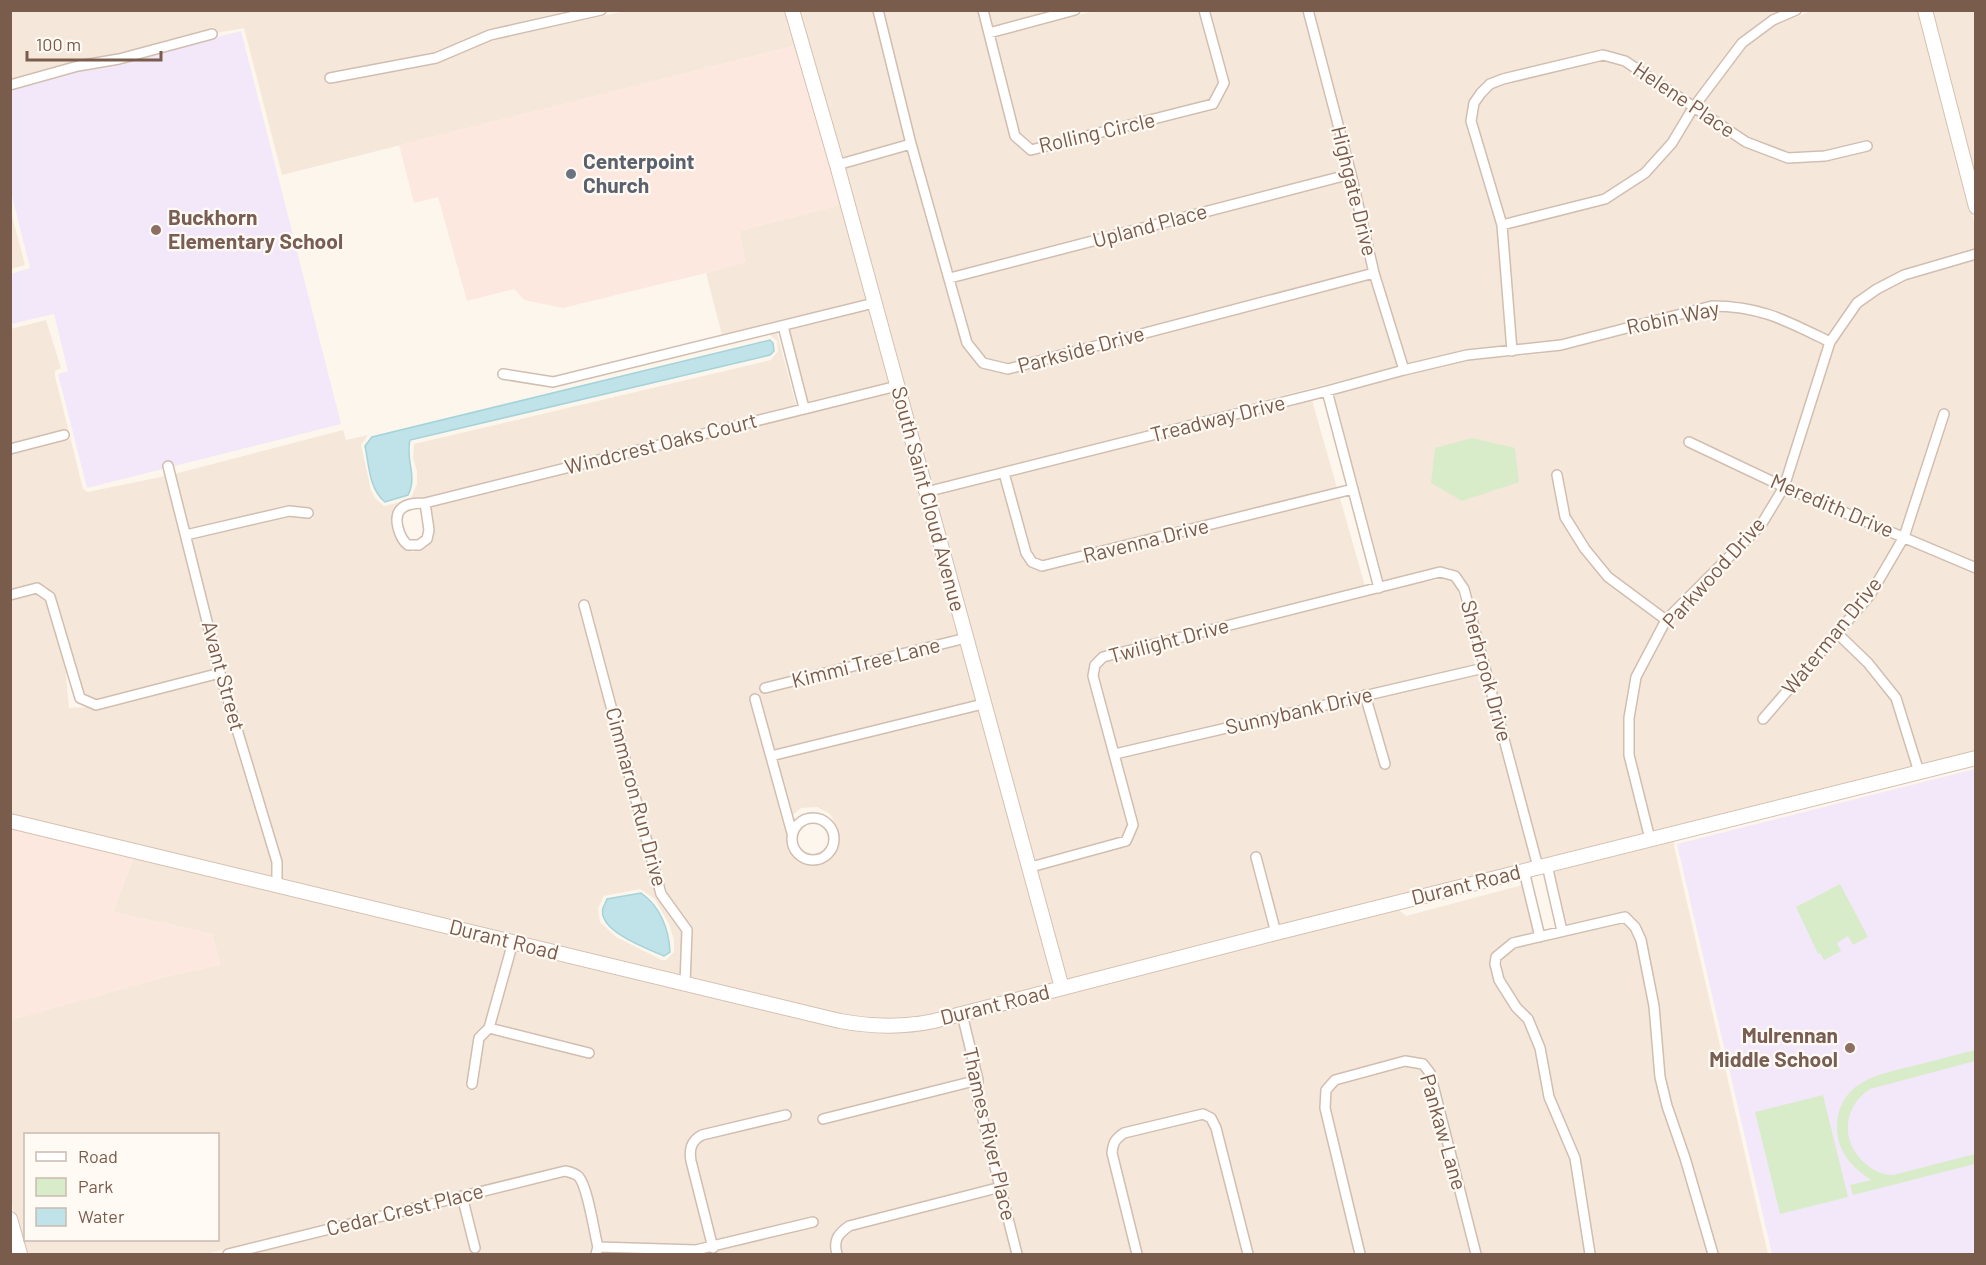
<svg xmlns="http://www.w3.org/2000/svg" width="1986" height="1265" font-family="Barlow,sans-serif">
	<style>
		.residential { fill: #f5e8da; fill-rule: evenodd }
		.commercial { fill: #fde8e0 }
		.education { fill: #f3e8fa }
		.green { fill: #d8ecc9 }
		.water { fill: #bfe3e8; stroke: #a5d3da; stroke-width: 1.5 }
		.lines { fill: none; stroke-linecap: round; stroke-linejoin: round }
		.street-casing { stroke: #d1beb0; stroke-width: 12 }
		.secondary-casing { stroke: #d6c0b0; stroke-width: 16 }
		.street { stroke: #fff; stroke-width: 9 }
		.secondary { stroke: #fff; stroke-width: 14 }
		.worship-dot { fill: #6b7280; stroke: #fffaf3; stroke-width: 2 }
		.education-dot { fill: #8d6e63; stroke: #fffaf3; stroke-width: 2 }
		.labels { text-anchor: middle; stroke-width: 4.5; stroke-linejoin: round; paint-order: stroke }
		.street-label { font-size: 21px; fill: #7a5c4d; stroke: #fffaf3 }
		.worship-label { font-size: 21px; font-weight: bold; fill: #5b616d; stroke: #fffaf3; text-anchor: start }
		.education-label { font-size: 21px; font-weight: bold; fill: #785e54; stroke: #fffaf3; text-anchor: start }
	</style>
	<rect width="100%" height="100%" fill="#fdf6ec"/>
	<path class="residential" d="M 1920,10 L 1975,225 L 1976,249 L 1902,270 L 1875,285 L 1853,300 L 1828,336 L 1775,310 L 1736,301 L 1712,301 L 1560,340 L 1516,345 L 1507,229 L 1607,204 L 1649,177 L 1676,147 L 1695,115 L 1744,147 L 1786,163 L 1826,161 L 1872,150 L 1870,140 L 1824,151 L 1788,153 L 1748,138 L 1700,107 L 1745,47 L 1775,25 L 1811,11 Z
		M 10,11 L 578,11 L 489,30 L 435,53 L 325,74 L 326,84 L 437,63 L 492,40 L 625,11 L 788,11 L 798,45 L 282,175 L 244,28 L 216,33 L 214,27 L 118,54 L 77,61 L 11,80 Z
		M 797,11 L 873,11 L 906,140 L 840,158 L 809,42 L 806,42 Z
		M 883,11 L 979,11 L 1011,137 L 1029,154 L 1033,155 L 1215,110 L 1228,82 L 1209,11 L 1303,11 L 1345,170 L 953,272 L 916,143 Z
		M 988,11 L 988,10 L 1055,11 L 992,27 Z
		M 1094,11 L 1199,11 L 1219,82 L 1210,100 L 1032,145 L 1019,133 L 995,37 Z
		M 1312,11 L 1783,11 L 1771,16 L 1739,40 L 1692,101 L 1627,57 L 1604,50 L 1502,74 L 1487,80 L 1478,89 L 1468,107 L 1467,129 L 1488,190 L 1497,226 L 1507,346 L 1466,350 L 1407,364 L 1379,272 L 1354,168 Z
		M 1930,11 L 1975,11 L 1975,188 Z
		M 1603,60 L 1623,66 L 1687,109 L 1668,140 L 1642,169 L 1603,194 L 1505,219 L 1487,156 L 1476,127 L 1476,116 L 1481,101 L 1493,89 L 1505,84 Z
		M 908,150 L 964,346 L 983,369 L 1009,374 L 1371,279 L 1398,366 L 929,486 L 843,168 Z
		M 1348,180 L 1369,269 L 1008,364 L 986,359 L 972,341 L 956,282 Z
		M 843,204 L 869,299 L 722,335 L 706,273 L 745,262 L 739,231 Z
		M 10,208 L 25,265 L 11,269 L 10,269 Z
		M 1975,260 L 1975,562 L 1910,534 L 1950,412 L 1942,408 L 1901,530 L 1790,484 L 1834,345 L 1860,307 L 1879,294 L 1906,280 Z
		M 871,309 L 891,382 L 807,402 L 788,330 Z
		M 1713,311 L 1735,311 L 1773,320 L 1824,345 L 1782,480 L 1686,436 L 1683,445 L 1777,489 L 1757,522 L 1665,613 L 1611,573 L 1588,546 L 1569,516 L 1561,469 L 1552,471 L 1561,518 L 1581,552 L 1606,581 L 1660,621 L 1632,674 L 1624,718 L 1625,756 L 1645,835 L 1541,861 L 1466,582 L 1457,571 L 1447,567 L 1440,567 L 1382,582 L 1333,395 L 1406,375 L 1470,360 L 1539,354 L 1562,350 Z
		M 46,320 L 61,368 L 55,371 L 55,376 L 83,489 L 88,492 L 165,476 L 215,669 L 96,700 L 83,694 L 52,592 L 36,583 L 11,589 L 11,454 L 70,439 L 67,429 L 11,444 L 11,329 Z
		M 777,333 L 796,405 L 425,498 L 411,498 L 417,484 L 417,471 L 413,458 L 414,444 L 771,360 L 778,351 L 777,341 L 770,335 L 711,350 Z
		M 894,392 L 978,700 L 774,750 L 759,693 L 750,695 L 787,826 L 787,839 L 791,847 L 797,854 L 812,859 L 821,858 L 834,847 L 838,837 L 838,829 L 830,814 L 817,807 L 801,808 L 793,815 L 777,760 L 980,710 L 1057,984 L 919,1019 L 860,1020 L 690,980 L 692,930 L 665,892 L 587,599 L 578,601 L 657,895 L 682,931 L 681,978 L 282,881 L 281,862 L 225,672 L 191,539 L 289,516 L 313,519 L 313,509 L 287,506 L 189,529 L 174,474 L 343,430 L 346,440 L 368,435 L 361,445 L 371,490 L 375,498 L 384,506 L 401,502 L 393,513 L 395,537 L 401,546 L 413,552 L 425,548 L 432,541 L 433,531 L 430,507 ZM 640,889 L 655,899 L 669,924 L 674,940 L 674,952 L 666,960 L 662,960 L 616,937 L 600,922 L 598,908 L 604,896 Z
		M 1312,400 L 1337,488 L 1046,561 L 1038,560 L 1032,555 L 1010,476 Z
		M 1001,479 L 1024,560 L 1034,569 L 1043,571 L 1340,498 L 1365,586 L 1110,649 L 1100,653 L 1092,661 L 1089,677 L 1128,825 L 1123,836 L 1034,860 L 931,496 Z
		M 1786,493 L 1897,539 L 1866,592 L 1757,719 L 1764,726 L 1838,641 L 1865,667 L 1892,700 L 1913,768 L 1653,833 L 1634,754 L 1633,719 L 1641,679 L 1670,623 L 1764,529 Z
		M 1906,543 L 1975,573 L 1975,752 L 1922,765 L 1899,695 L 1872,660 L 1844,634 L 1874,598 Z
		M 1450,578 L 1456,583 L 1475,665 L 1118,748 L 1098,676 L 1099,668 L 1105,662 L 1417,583 Z
		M 37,594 L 47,600 L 65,662 L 69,708 L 88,707 L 97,710 L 217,679 L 272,862 L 272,879 L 11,816 L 11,600 Z
		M 1481,674 L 1532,864 L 1280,927 L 1259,851 L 1251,854 L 1271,929 L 1065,982 L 1036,870 L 1127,846 L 1130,843 L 1137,824 L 1120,758 L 1362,701 L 1383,770 L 1391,767 L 1371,700 Z
		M 1975,765 L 1674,841 L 1674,846 L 1768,1254 L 1717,1254 L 1690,1156 L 1672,1105 L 1664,1076 L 1658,1005 L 1645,939 L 1640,925 L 1628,913 L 1624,912 L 1565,925 L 1553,869 Z
		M 134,856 L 507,946 L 485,1025 L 474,1037 L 467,1087 L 476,1090 L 483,1041 L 490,1034 L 593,1059 L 594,1049 L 495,1024 L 516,948 L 839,1026 L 958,1020 L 972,1076 L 817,1116 L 820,1125 L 973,1087 L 973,1097 L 995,1184 L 848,1221 L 835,1231 L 830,1242 L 832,1254 L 702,1254 L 818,1226 L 816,1216 L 716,1241 L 696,1160 L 694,1152 L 696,1147 L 704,1140 L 791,1119 L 788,1109 L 701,1130 L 688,1141 L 685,1149 L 685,1155 L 707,1243 L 695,1245 L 601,1242 L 587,1179 L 583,1172 L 566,1166 L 206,1254 L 25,1254 L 11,1201 L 10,1020 L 168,976 L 220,965 L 212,934 L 113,912 ZM 26,1134 L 218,1134 L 218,1240 L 26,1240 Z
		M 1522,885 L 1534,932 L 1510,939 L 1493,953 L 1491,965 L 1496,983 L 1512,1009 L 1524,1022 L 1535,1049 L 1545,1099 L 1571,1159 L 1586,1254 L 1481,1254 L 1434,1071 L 1423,1059 L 1404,1057 L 1334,1075 L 1321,1089 L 1321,1109 L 1355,1252 L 1344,1254 L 1253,1254 L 1220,1126 L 1213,1113 L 1202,1109 L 1122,1128 L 1114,1134 L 1108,1143 L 1107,1154 L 1133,1254 L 1022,1254 L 982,1095 L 983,1084 L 967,1018 L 1397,908 L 1406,916 Z
		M 1624,922 L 1632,930 L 1637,942 L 1649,1006 L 1655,1078 L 1663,1108 L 1681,1159 L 1708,1254 L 1595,1254 L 1580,1157 L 1553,1095 L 1546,1062 L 1532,1017 L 1519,1003 L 1504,978 L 1501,960 L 1515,948 Z
		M 1406,1067 L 1421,1069 L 1426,1075 L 1471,1254 L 1365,1254 L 1330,1108 L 1330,1092 L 1338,1085 Z
		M 1195,1120 L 1202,1120 L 1208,1122 L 1212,1130 L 1243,1254 L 1142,1254 L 1116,1153 L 1117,1147 L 1120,1142 L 1126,1138 Z
		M 566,1176 L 576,1181 L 584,1205 L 593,1247 L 591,1254 L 250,1254 L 459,1202 L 472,1254 L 480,1251 L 468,1200 Z
		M 998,1194 L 1013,1254 L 842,1254 L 839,1245 L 843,1237 L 851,1231 Z"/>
	<path class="commercial" d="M 798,45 L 843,204 L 739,231 L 745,263 L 706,273 L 563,308 L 524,300 L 514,289 L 467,301 L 438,197 L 414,203 L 399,145 Z
		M 11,826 L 134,856 L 113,912 L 212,934 L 220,965 L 168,976 L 11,1020 Z"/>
	<path class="education" d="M 241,31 L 341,424 L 87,488 L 58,374 L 68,371 L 54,314 L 11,324 L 11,274 L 30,268 L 11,192 L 11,89 Z
		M 1975,769 L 1975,1252 L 1967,1254 L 1772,1254 L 1677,844 Z"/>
	<path class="green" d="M 1472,438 L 1515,448 L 1519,482 L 1462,501 L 1431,483 L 1435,448 Z
		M 1840,884 L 1868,937 L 1853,945 L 1848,936 L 1837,943 L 1841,951 L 1824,960 L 1820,953 L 1818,954 L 1796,907 Z
		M 1975,1050 L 1975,1061 L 1870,1089 C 1842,1107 1840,1144 1867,1165 C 1875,1171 1883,1175 1893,1175 L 1975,1154 L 1975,1164 L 1853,1195 L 1850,1185 L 1871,1180 C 1852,1167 1837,1152 1837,1128 C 1838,1080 1880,1074 1917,1065 C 1936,1060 1956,1055 1975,1050 Z
		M 1823,1095 L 1848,1197 L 1780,1214 L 1755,1112 Z"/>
	<path class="water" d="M 770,340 L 773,343 L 774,351 L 770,355 L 410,440 C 405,460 418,476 408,495 L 385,502 C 369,489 369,465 365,446 L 372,437 Z
		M 641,893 C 660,906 669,929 670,952 L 664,956 C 648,949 597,931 603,908 C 604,905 606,902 607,899 Z"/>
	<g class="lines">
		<g class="street-casing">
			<path id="street" d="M 878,10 L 911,144 L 967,343 L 983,363 L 1008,369 L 1374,273
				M 983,10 L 1015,136 L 1031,150 L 1213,104 L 1224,83 L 1204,10
				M 1308,10 L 1351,174 L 1374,273 L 1404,370
				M 989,33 L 1075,10
				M 330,78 L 436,58 L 490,35 L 601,10
				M 10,85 L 78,66 L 119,59 L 212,34
				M 837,165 L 911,144
				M 1502,225 L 1605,199 L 1645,173 L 1672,143 L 1693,108 L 1742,43 L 1773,20 L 1796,10
				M 950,278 L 1351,174
				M 783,326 L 804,408
				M 1512,351 L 1502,225 L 1471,121 L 1474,103 L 1481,93 L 1490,84 L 1503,79 L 1603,55 L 1625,61 L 1746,142 L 1788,158 L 1825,156 L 1867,146
				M 503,374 L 553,382 L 874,303
				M 1327,391 L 1379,588
				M 1689,442 L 1784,487 L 1976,568
				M 10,449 L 64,435
				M 168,466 L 220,673 L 277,862 L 277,885
				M 1004,473 L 1026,553 L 1032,562 L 1042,566 L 1353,489
				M 1557,475 L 1565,517 L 1585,549 L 1608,577 L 1666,620
				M 926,492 L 1327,391 L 1404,370 L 1467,355 L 1561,345 L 1712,306 C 1761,306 1787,321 1830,342
				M 425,503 C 417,503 407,503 401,509 C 392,518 400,539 408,545 L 419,545 L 427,539 L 429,530 L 425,503 L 897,386
				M 186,535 L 289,511 L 308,513
				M 10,595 L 37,588 L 50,597 L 80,698 L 96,705 L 220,673
				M 584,605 L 661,894 L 687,930 L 685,984
				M 1838,634 L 1868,663 L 1896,698 L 1919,772
				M 765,688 L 966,638
				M 1365,695 L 1385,764
				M 755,699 L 792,833
				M 1763,719 L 1870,595 L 1904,537 L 1944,414
				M 1115,754 L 1484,668
				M 771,756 L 983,704
				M792 839a21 21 0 1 1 42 0a21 21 0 1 1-42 0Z
				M 1650,839 L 1629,755 L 1629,718 L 1636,677 L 1666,620 L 1761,525 L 1784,487 L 1830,342 L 1857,303 L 1877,289 L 1904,275 L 1976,254
				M 1256,857 L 1276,933
				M 1547,865 L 1562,931
				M 1031,867 L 1126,841 L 1133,825 L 1093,676 L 1095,665 L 1103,657 L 1440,572 L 1455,576 L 1464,589 L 1538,867
				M 1524,871 L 1540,937
				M 962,1014 L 978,1080 L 977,1096 L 1017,1254
				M 489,1028 L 589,1053
				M 472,1084 L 479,1038 L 489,1028 L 513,942
				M 823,1119 L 978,1080
				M 462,1196 L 475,1248
				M 598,1247 L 696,1250 L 813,1222
				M 713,1248 L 691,1161 C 689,1149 691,1141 702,1135 L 786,1115
				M 228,1254 L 565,1171 C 570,1172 575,1173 579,1177 C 588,1188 594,1232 598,1247 L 596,1254
				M 837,1254 C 833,1240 838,1234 849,1226 L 1001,1187
				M 1137,1254 L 1112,1153 C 1113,1143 1115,1139 1124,1133 L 1203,1114 L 1211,1118 L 1216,1128 L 1248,1254
				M 1360,1254 L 1325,1108 L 1326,1090 L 1335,1080 L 1405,1061 L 1423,1064 L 1430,1073 L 1476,1254
				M 1590,1254 L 1575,1158 L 1549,1097 L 1540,1048 L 1528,1019 L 1516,1007 L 1499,980 L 1495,964 L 1496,957 L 1513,943 L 1625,917 L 1635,927 L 1641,940 L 1654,1006 L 1660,1077 L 1667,1106 L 1685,1158 L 1713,1254"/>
		</g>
		<g class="secondary-casing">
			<path id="secondary" d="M 792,10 L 837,165 L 1062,988
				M 1925,10 L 1976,207
				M 10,821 L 840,1021 C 873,1027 902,1028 934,1021 L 1276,933 L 1976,758
				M 10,1219 L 20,1254"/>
		</g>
		<use href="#street" class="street"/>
		<use href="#secondary" class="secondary"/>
	</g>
	<circle class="worship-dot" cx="571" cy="174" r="6"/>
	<g class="education-dot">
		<circle cx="156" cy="230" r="6"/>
		<circle cx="1850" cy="1048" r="6"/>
	</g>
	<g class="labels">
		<g class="street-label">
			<text transform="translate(1684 100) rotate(34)" y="7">Helene Place</text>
			<text transform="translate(1097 133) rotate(-13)" y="7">Rolling Circle</text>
			<text transform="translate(1354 191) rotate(76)" y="7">Highgate Drive</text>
			<text transform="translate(1150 226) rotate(-15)" y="7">Upland Place</text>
			<text transform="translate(1673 318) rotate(-12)" y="7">Robin Way</text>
			<text transform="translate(1081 350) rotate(-15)" y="7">Parkside Drive</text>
			<text transform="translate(1218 419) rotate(-14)" y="7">Treadway Drive</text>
			<text transform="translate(661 444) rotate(-14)" y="7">Windcrest Oaks Court</text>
			<text transform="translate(928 499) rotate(75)" y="7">South Saint Cloud Avenue</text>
			<text transform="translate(1832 506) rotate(23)" y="7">Meredith Drive</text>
			<text transform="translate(1146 541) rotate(-14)" y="7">Ravenna Drive</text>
			<text transform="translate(1714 573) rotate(-48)" y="7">Parkwood Drive</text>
			<text transform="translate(1832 636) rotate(-51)" y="7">Waterman Drive</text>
			<text transform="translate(1169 641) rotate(-15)" y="7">Twilight Drive</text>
			<text transform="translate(866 663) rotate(-14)" y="7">Kimmi Tree Lane</text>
			<text transform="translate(1486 671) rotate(75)" y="7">Sherbrook Drive</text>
			<text transform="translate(223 676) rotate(75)" y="7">Avant Street</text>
			<text transform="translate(1299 711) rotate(-13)" y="7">Sunnybank Drive</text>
			<text transform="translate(636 797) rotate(75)" y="7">Cimmaron Run Drive</text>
			<text transform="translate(1466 885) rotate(-14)" y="7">Durant Road</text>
			<text transform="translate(504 940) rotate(14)" y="7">Durant Road</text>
			<text transform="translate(995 1005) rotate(-14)" y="7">Durant Road</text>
			<text transform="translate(1443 1132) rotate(74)" y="7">Pankaw Lane</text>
			<text transform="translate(989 1134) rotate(77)" y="7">Thames River Place</text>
			<text transform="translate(405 1210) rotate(-14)" y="7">Cedar Crest Place</text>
		</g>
		<g class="worship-label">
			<text x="583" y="169">Centerpoint<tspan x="583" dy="24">Church</tspan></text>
		</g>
		<g class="education-label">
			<text x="168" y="225">Buckhorn<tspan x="168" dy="24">Elementary School</tspan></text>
			<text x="1838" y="1043" text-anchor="end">Mulrennan<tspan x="1838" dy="24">Middle School</tspan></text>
		</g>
	</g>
	<rect width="1986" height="1265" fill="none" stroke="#7a5c4d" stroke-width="24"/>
	<rect x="24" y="1133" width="195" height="108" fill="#fffaf3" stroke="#cabbb1" stroke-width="1.5"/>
	<rect x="36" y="1152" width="30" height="9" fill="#ffffff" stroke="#cabbb1" stroke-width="1.5"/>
	<text x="78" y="1163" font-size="18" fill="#7a5c4d">Road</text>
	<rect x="36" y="1178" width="30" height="18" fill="#d8ecc9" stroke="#cabbb1" stroke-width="1.5"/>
	<text x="78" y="1193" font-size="18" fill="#7a5c4d">Park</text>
	<rect x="36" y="1208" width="30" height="18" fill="#bfe3e8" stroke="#cabbb1" stroke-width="1.5"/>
	<text x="78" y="1223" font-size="18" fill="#7a5c4d">Water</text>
	<path d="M27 51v9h134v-9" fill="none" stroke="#7a5c4d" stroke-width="3"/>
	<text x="36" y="51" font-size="18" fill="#7a5c4d" stroke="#fffaf3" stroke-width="4.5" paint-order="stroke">100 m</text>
</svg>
